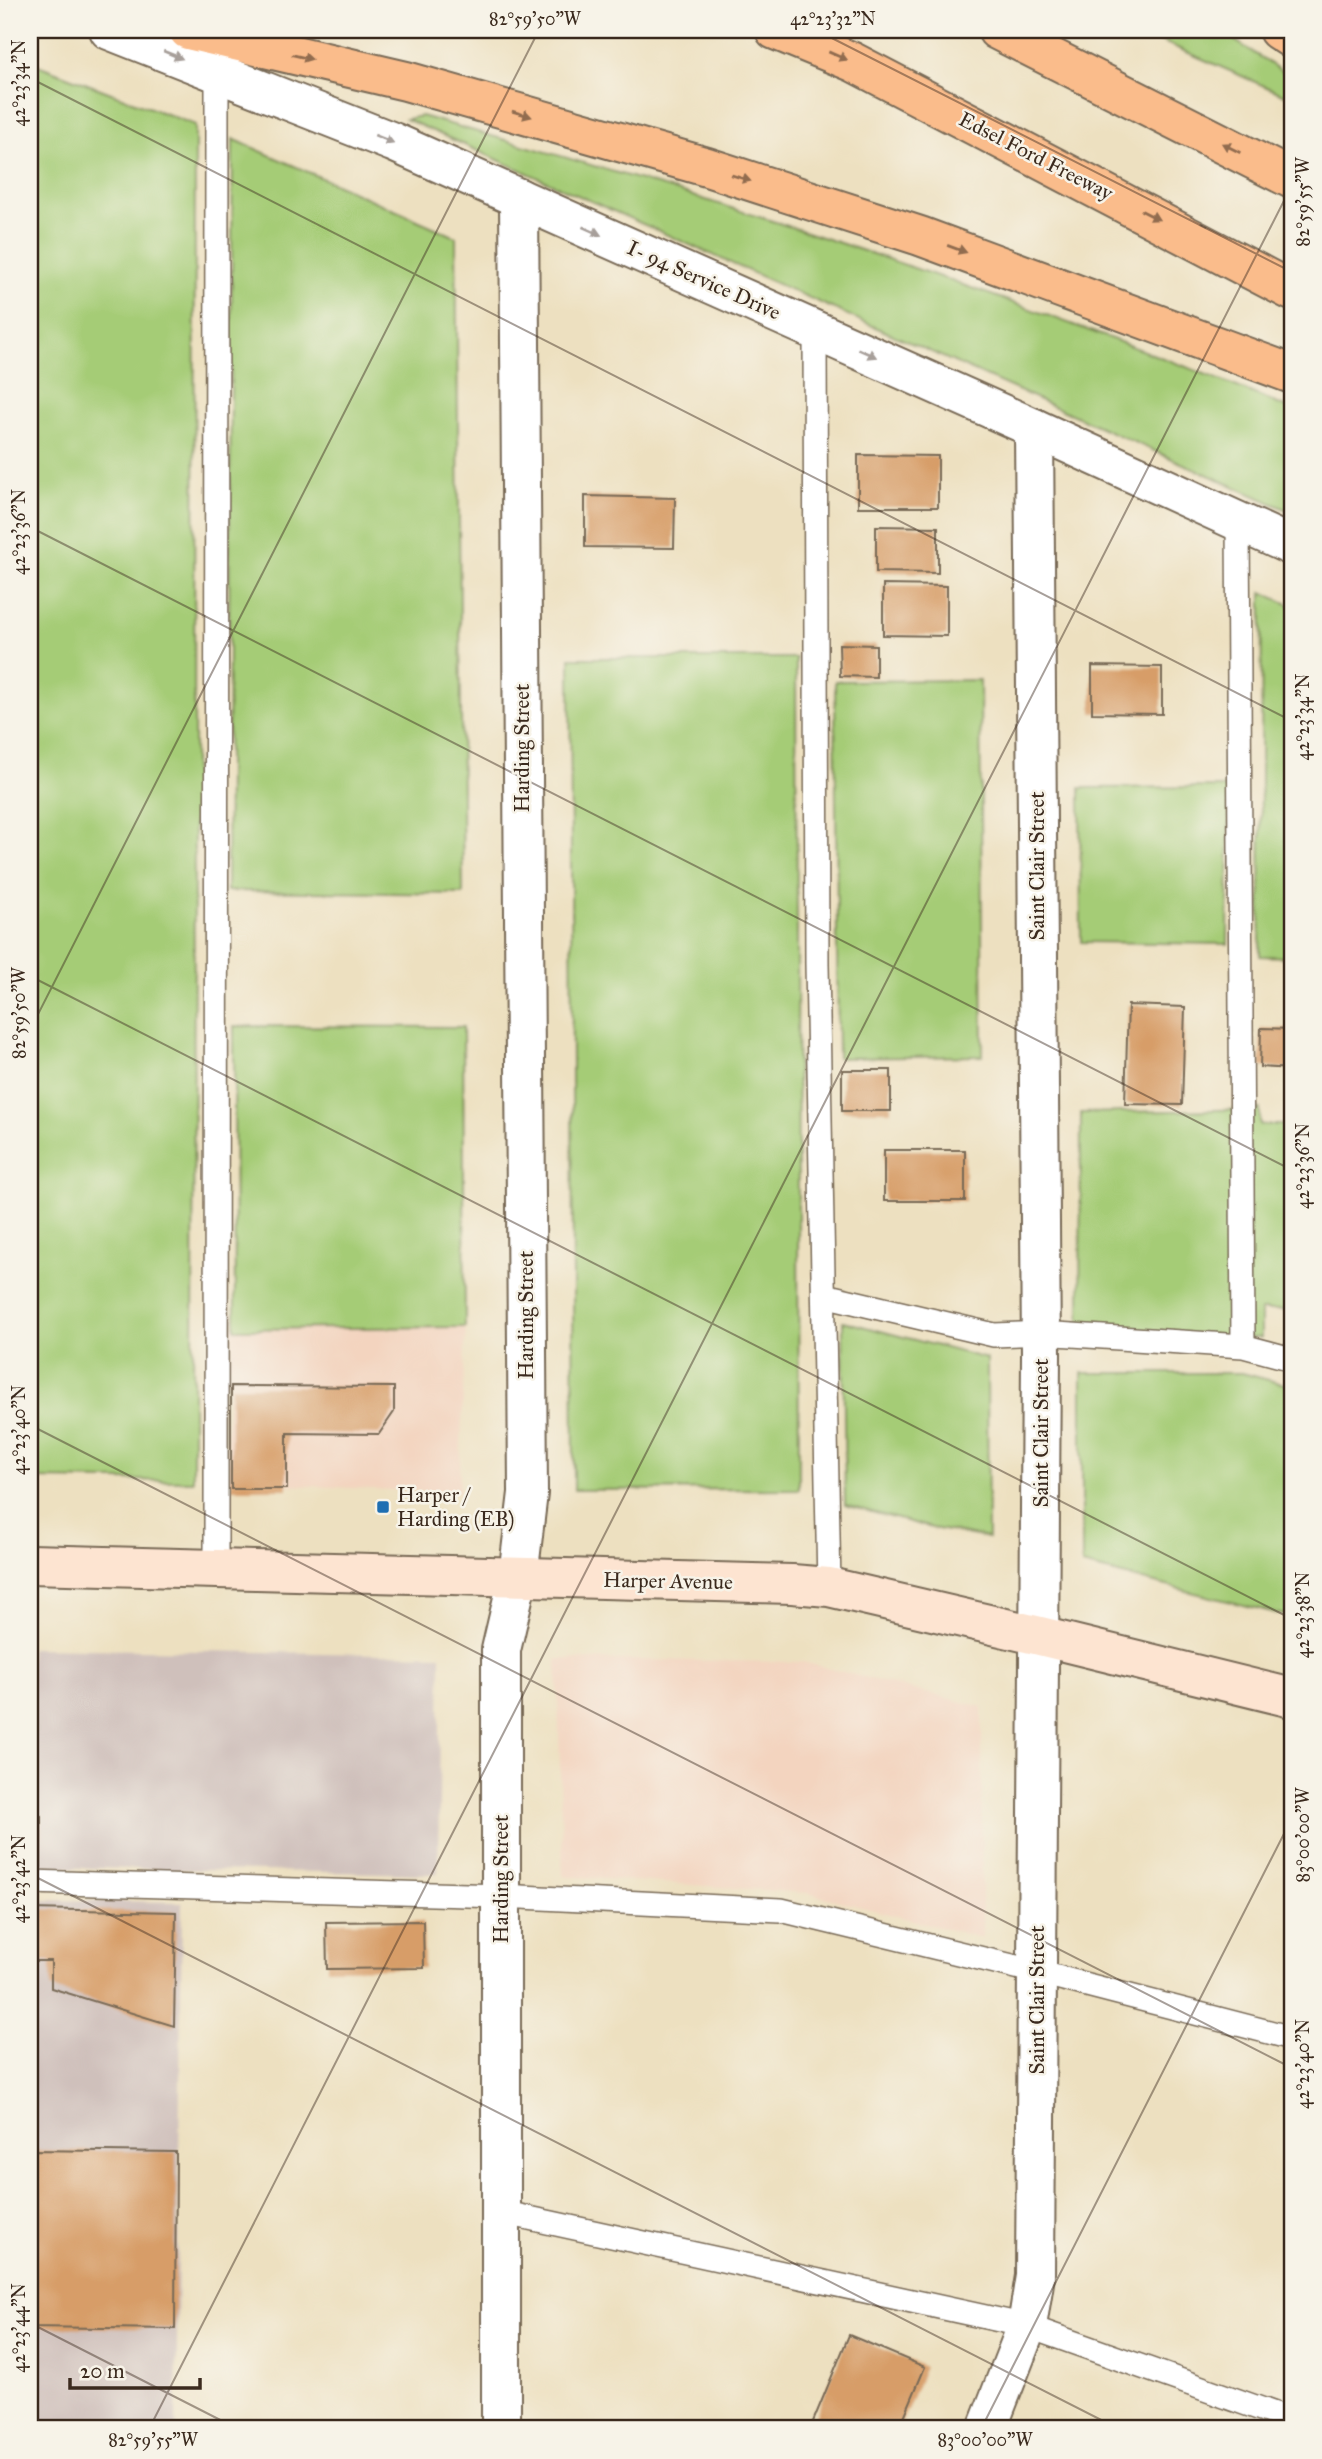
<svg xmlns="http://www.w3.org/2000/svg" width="1322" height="2459" font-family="'IM FELL Great Primer',serif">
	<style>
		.built { fill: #f3d4bf }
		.industrial { fill: #cfc0bb }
		.green { fill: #a5cc76; stroke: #707b4a; stroke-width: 2 }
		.building { fill: #d79d68 }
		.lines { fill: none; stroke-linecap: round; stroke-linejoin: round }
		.service-casing { stroke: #796a57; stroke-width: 26 }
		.minor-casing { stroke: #796a57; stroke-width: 42 }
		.tertiary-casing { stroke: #796a57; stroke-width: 42 }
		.secondary-casing { stroke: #796a57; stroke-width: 42 }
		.motorway-casing { stroke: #796a57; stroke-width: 42 }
		.service { stroke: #fff; stroke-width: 23 }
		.minor { stroke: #fff; stroke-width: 38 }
		.tertiary { stroke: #fff; stroke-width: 38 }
		.secondary { stroke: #fde4d1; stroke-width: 38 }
		.motorway { stroke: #fabc8b; stroke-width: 38 }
		.oneway { fill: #a79f9a }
		.oneway2 { fill: #916c4f }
		.ticks { fill: none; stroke: #3b2a1e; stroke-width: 2; stroke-opacity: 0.45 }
		.poi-dot { fill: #1f6fb2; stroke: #f7f3e8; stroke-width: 2.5 }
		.labels { text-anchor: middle; stroke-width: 5; stroke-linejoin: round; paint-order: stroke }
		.street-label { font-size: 21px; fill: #3b2a1e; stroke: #f7f3e8 }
		.poi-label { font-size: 21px; fill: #3b2a1e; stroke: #f7f3e8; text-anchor: start }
		.neatline { fill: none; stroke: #3b2a1e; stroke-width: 2.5 }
		.ticks-label { font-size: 18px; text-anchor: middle; fill: #3b2a1e }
	</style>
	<rect width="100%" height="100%" fill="#f7f3e8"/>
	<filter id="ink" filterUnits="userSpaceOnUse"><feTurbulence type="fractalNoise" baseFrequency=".0143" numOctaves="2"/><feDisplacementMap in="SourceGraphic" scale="14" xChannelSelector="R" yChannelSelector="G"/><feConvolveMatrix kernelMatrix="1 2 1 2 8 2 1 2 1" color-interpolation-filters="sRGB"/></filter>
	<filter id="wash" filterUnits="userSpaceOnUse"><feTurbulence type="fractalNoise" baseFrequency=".00686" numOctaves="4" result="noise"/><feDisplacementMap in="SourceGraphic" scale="28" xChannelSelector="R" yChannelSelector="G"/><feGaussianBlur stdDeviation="1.57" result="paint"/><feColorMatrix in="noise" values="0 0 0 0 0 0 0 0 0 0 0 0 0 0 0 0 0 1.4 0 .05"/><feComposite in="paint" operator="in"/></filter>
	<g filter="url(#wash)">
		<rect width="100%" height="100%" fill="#ede0c0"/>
		<path class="built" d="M 232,1312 L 466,1322 L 459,1493 L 225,1482 Z
			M 557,1659 L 803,1662 L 982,1707 L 982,1938 L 808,1893 L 563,1876 Z"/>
		<path class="industrial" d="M 30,1648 L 441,1655 L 438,1874 L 30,1867 Z
			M 30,1900 L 182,1902 L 176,2429 L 30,2429 Z"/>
		<path class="green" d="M 1136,30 L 1219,30 L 1292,78 L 1292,98 Z
			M 30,62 L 195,125 L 193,1481 L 30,1479 Z
			M 421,116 C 647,179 871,249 1090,331 C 1158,356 1226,381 1292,410 L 1292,512 L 406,119 Z
			M 233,139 L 456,237 L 463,894 L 227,891 Z
			M 1262,592 L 1292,606 L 1292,957 L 1260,956 Z
			M 570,658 L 796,658 L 799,1489 L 574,1490 Z
			M 980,680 L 983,1056 L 838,1058 L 835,681 Z
			M 1229,787 L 1228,944 L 1081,942 L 1080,788 Z
			M 234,1026 L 463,1027 L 465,1327 L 235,1329 Z
			M 1260,1109 L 1260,1125 L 1292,1125 L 1292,1310 L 1261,1310 L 1261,1338 L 1080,1335 L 1081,1113 Z
			M 843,1321 L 987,1359 L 988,1538 L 932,1528 L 845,1505 Z
			M 1082,1373 L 1242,1373 L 1292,1386 L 1292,1617 L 1082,1565 Z"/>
		<g id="blocks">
			<path class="building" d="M 858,455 L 938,456 L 938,507 L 858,507 Z
				M 585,496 L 675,498 L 674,548 L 585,547 Z
				M 876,526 L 938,527 L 938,573 L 876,572 Z
				M 883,585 L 947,586 L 947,636 L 883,635 Z
				M 839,644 L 876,645 L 876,677 L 840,676 Z
				M 1092,666 L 1162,667 L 1162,714 L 1092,713 Z
				M 1128,1005 L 1185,1007 L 1182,1105 L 1125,1104 Z
				M 1261,1028 L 1292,1029 L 1292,1069 L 1260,1067 Z
				M 842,1070 L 891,1070 L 891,1111 L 842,1111 Z
				M 884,1150 L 965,1150 L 965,1201 L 884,1201 Z
				M 231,1386 L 394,1387 L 394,1412 L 379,1434 L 287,1433 L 287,1489 L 231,1489 Z
				M 30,1816 L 41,1816 L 41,1867 L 30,1867 Z
				M 30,1909 L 176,1912 L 174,2026 L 51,1988 L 51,1961 L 30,1961 Z
				M 423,1921 L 424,1968 L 327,1969 L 326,1922 Z
				M 30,2150 L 176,2152 L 175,2329 L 30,2327 Z
				M 849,2335 L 925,2367 L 899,2429 L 810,2429 Z"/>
		</g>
	</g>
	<g filter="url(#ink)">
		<use href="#blocks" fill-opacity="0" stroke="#796a57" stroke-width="2"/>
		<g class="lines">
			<g class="service-casing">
				<path id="service" d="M 815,330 L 817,964 L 829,1587
					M 1238,521 L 1243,1346
					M 824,1295 L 994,1335 L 1041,1333 L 1243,1346 L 1292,1359
					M 216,1569 L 217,73
					M 30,1882 L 501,1896 L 781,1910 L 1037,1972 L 1292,2038
					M 501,2212 L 1027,2326 L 1292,2420"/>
			</g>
			<g class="minor-casing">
				<path id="minor" d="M 501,2429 L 501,1650 L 518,1577 L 528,1493 L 519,198
					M 987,2429 L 1027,2326 L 1035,2276 L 1041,1354 L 1034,428"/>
			</g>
			<g class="tertiary-casing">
				<path id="tertiary" d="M 109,30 L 393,142 L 1034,428 L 1292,546"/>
			</g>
			<g class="secondary-casing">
				<path id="secondary" d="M 30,1564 L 792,1584 L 829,1587 L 1040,1636 L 1292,1698"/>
			</g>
			<g class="motorway-casing">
				<path id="motorway" d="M 188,30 L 406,81 L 707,167 L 920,236 L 1292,374
					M 775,30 L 853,62 L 1292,291
					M 997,30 L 1292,179
					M 1278,30 L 1292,39"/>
			</g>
			<use href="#service" class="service"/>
			<use href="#minor" class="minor"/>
			<use href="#tertiary" class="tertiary"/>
			<use href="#secondary" class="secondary"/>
			<use href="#motorway" class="motorway"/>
		</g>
		<defs><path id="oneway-solid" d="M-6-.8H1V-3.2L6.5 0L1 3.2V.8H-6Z" transform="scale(1.75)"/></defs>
		<g class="oneway">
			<use href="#oneway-solid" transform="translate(173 55) rotate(22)"/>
			<use href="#oneway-solid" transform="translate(384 139) rotate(22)"/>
			<use href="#oneway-solid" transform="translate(592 231) rotate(24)"/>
			<use href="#oneway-solid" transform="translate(867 353) rotate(24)"/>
		</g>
		<g class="oneway2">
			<use href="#oneway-solid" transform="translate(838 56) rotate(23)"/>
			<use href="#oneway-solid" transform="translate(302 57) rotate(13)"/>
			<use href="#oneway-solid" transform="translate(522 114) rotate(16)"/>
			<use href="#oneway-solid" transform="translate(1231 148) rotate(-153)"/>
			<use href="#oneway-solid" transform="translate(741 178) rotate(18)"/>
			<use href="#oneway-solid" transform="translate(1150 215) rotate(27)"/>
			<use href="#oneway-solid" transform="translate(957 249) rotate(20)"/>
		</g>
	</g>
	<path class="ticks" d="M 816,30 L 1292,272M 30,78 L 1292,721M 30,527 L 1292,1170M 30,976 L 1292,1619M 30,1030 L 539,30M 30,1425 L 1292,2068M 30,1874 L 1119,2429M 30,2323 L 238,2429M 149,2429 L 1292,185M 981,2429 L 1292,1818"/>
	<rect class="poi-dot" x="376" y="1500" width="14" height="14" rx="3.5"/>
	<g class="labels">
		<g class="street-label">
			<text transform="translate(1036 156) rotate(27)" y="7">Edsel Ford Freeway</text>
			<text transform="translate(704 280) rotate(24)" y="7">I- 94 Service Drive</text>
			<text transform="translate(522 748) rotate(-90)" y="7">Harding Street</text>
			<text transform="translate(1037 866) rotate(-90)" y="7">Saint Clair Street</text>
			<text transform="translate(526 1315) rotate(-90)" y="7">Harding Street</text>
			<text transform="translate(1041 1433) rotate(-90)" y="7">Saint Clair Street</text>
			<text transform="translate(668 1581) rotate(1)" y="7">Harper Avenue</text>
			<text transform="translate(501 1879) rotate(-90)" y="7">Harding Street</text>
			<text transform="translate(1037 2000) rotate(-90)" y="7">Saint Clair Street</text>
		</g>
		<g class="poi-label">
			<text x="397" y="1502">Harper /<tspan x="397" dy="24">Harding (EB)</tspan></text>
		</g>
	</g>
	<rect width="1322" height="2459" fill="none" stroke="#f7f3e8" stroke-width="77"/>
	<path d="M70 2378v10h130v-10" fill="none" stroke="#3b2a1e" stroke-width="3.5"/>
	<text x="80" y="2378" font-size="21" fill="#3b2a1e" stroke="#f7f3e8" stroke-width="5" paint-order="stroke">20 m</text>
	<rect x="38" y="38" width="1246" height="2382" class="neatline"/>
	<g class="ticks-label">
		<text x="535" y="25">82°59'50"W</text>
		<text x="833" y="25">42°23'32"N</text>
		<text transform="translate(19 83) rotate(-90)" y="6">42°23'34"N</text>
		<text transform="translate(1303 202) rotate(-90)" y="6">82°59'55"W</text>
		<text transform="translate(19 532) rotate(-90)" y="6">42°23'36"N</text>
		<text transform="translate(1303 717) rotate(-90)" y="6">42°23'34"N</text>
		<text transform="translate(19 1013) rotate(-90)" y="6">82°59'50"W</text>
		<text transform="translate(1303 1166) rotate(-90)" y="6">42°23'36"N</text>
		<text transform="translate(19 1430) rotate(-90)" y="6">42°23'40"N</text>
		<text transform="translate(1303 1615) rotate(-90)" y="6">42°23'38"N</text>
		<text transform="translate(1303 1835) rotate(-90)" y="6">83°00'00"W</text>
		<text transform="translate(19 1879) rotate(-90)" y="6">42°23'42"N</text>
		<text transform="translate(1303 2064) rotate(-90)" y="6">42°23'40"N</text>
		<text transform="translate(19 2328) rotate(-90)" y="6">42°23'44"N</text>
		<text x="153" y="2446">82°59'55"W</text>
		<text x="985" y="2446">83°00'00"W</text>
	</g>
</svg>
